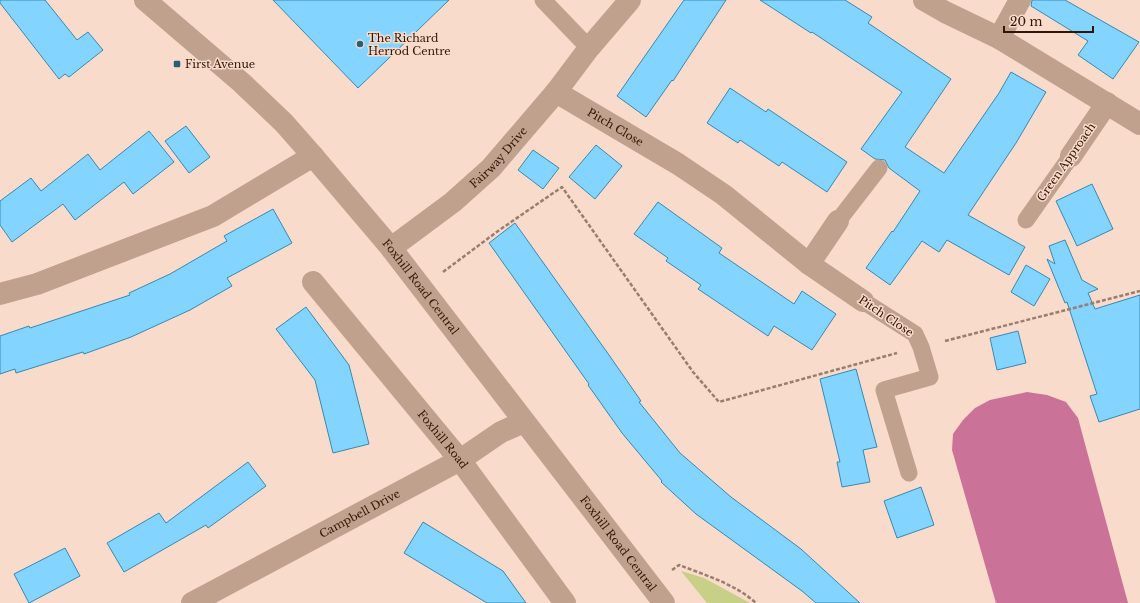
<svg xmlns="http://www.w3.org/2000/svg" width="1140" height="603" font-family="'Libre Baskerville',serif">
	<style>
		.green { fill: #c8cf86 }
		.water { fill: #ca7298 }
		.building { fill: #83d4ff; stroke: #3789b1 }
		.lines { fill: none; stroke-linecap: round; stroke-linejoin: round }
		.path { stroke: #9a7e6d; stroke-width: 2.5; stroke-dasharray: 4 2; stroke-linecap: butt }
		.service { stroke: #c0a18e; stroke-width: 17 }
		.minor { stroke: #c0a18e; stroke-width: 22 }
		.tertiary { stroke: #c0a18e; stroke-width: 22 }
		.poi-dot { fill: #285e79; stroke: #f8dbca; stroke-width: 1.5 }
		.labels { text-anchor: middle; stroke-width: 3; stroke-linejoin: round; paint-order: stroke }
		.poi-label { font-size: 11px; fill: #301605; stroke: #f8dbca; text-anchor: start }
		.street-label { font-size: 11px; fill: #301605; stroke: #f8dbca }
	</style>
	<rect width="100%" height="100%" fill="#f8dbca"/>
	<path class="green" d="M 681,571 L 704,578 L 750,603 L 707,603 Z"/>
	<path class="water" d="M 1027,392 L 1047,395 L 1066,402 L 1078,418 L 1128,603 L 996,603 L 952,450 L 953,434 L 963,420 L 975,408 L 990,400 Z"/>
	<path class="building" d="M 0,0 L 45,0 L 77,40 L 88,32 L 103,50 L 69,77 L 65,74 L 59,79 L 0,3 Z
		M 273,0 L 449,0 L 358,88 Z
		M 684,0 L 726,0 L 673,81 L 672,80 L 646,117 L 617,96 Z
		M 760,0 L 845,0 L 872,17 L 868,23 L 951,79 L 905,147 L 944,173 L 999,93 L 1011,72 L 1046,92 L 1016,143 L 968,215 L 1025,247 L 1009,275 L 947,240 L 939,252 L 922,241 L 890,285 L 866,268 L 892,231 L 893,232 L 920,191 L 889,168 L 885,160 L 875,159 L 861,149 L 902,92 L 812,32 L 811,33 Z
		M 1032,0 L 1065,0 L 1139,42 L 1113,79 L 1078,55 L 1088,41 L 1031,6 Z
		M 730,88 L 766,112 L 768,109 L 847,162 L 827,192 L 782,162 L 779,166 L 740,140 L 738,143 L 707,123 Z
		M 186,126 L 210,157 L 189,173 L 165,141 Z
		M 149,131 L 174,162 L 133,194 L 124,182 L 75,220 L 63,204 L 12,242 L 0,225 L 0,201 L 31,178 L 41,191 L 88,154 L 100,170 Z
		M 596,145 L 622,166 L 595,199 L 569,177 Z
		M 533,150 L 559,168 L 543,189 L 518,170 Z
		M 1092,184 L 1113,229 L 1077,246 L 1056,201 Z
		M 658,202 L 722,248 L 719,253 L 794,304 L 802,291 L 836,314 L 812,350 L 774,326 L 768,336 L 698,289 L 701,285 L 666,261 L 668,258 L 634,234 Z
		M 273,209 L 292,243 L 227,278 L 232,286 L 190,310 L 131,337 L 84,354 L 83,352 L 16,373 L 15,369 L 0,374 L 0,336 L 29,326 L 30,328 L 130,295 L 129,293 L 170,274 L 227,241 L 224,236 Z
		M 515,223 L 609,355 L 641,401 L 639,402 L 680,453 L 731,497 L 801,549 L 860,603 L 816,603 L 802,591 L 696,514 L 661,482 L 662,481 L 622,433 L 588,385 L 589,384 L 489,243 Z
		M 1065,240 L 1082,280 L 1098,289 L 1088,293 L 1095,309 L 1140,295 L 1140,409 L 1099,422 L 1090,396 L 1097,394 L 1067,302 L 1065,303 L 1047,259 L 1055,264 L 1049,246 Z
		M 1026,265 L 1050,279 L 1034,306 L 1011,292 Z
		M 306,307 L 349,365 L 369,444 L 333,453 L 315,380 L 276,329 Z
		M 1018,331 L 1026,363 L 997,370 L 990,338 Z
		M 856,369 L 877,447 L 863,450 L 870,482 L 842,487 L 837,462 L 840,462 L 820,379 Z
		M 248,462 L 266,486 L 208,528 L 206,525 L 124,572 L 107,543 L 159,513 L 166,523 Z
		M 921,487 L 934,525 L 897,538 L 884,501 Z
		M 423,522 L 503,571 L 526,603 L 487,603 L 404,553 Z
		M 65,548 L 80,576 L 29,603 L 14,574 Z"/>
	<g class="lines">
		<path class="path" d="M 443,272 L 498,231 L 562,187 L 693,372 L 719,402 L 897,353
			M 945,341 L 1140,291
			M 672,570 L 679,565 C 705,575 735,584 756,603"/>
		<path class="service" d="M 543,0 L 589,48
			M 1026,220 L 1071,156
			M 838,221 L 879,168
			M 863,301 L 915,334 L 921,347 L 930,377 L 884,390 L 909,473"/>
		<g class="minor">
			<path d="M 924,0 L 945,12 L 999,38 L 1140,124"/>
			<path d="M 999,38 L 1020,0"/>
			<path id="s1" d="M 556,92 L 678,164 L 724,195 L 809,264 L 863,301"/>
			<path d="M 1071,156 L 1107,103"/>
			<path id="s2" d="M 391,248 L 453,202 L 491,168 L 556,92 L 589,48 L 630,0"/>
			<path d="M 809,264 L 838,221"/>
			<path id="s3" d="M 313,282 L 460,460 L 565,603"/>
			<path d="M 0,294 L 37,284 L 213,216 L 313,156"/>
			<path id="s4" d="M 192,603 L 460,460 L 501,432 L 524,422"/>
		</g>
		<path class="tertiary" id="s5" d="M 145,0 L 242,83 L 284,123 L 313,156 L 391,248 L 664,603"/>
	</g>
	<g class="poi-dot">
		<circle cx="360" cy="44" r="4"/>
		<rect x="173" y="60" width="8" height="8" rx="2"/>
	</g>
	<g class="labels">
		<g class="poi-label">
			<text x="368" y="42">The Richard<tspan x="368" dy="13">Herrod Centre</tspan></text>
			<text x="185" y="68">First Avenue</text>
		</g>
		<g class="street-label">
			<text dy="4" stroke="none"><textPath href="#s1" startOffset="69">Pitch Close</textPath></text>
			<text dy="4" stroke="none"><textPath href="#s2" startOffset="141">Fairway Drive</textPath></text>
			<text transform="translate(1066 162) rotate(-55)" y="4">Green Approach</text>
			<text dy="4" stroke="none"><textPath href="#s5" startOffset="399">Foxhill Road Central</textPath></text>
			<text transform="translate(886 316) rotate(34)" y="4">Pitch Close</text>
			<text dy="4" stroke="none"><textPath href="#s3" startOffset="204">Foxhill Road</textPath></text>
			<text dy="4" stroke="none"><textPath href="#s4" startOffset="190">Campbell Drive</textPath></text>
			<text dy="4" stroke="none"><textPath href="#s5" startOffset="723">Foxhill Road Central</textPath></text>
		</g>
	</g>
	<path d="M1004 26v6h89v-6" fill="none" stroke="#301605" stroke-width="2"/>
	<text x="1010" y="26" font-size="12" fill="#301605" stroke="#f8dbca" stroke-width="3" paint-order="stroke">20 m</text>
</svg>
